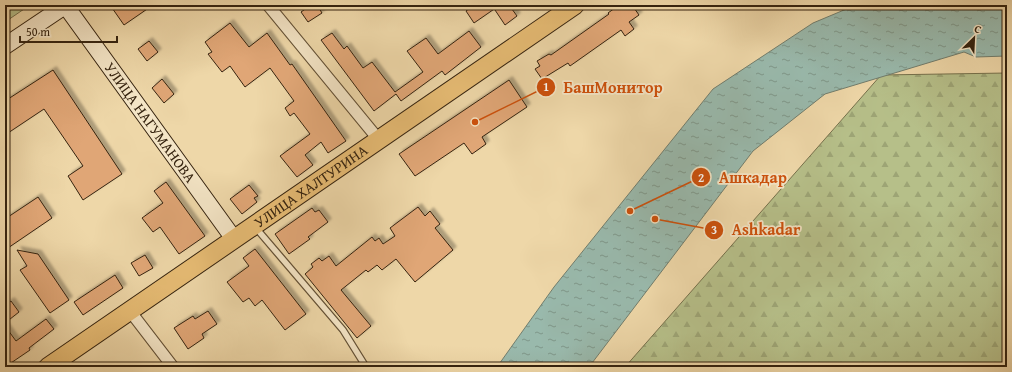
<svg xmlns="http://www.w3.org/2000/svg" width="1012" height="372" font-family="'Gentium Book Plus',serif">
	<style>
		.forest { fill: url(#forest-firs); stroke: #76714c }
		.green { fill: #b6bf89; stroke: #76714c }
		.water { fill: url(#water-ripples); stroke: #717d6d }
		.building { fill: #e0a676; stroke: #35230f; filter: url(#shadow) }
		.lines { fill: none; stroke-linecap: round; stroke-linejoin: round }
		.lane-casing { stroke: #635035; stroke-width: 8 }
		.street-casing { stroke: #635035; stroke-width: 13 }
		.secondary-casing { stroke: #35230f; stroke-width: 18 }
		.primary-casing { stroke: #35230f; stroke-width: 20 }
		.lane { stroke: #f4e5c6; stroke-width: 5.5 }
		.street { stroke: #f4e5c6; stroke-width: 11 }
		.secondary { stroke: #f4e5c6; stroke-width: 16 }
		.primary { stroke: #e7bc74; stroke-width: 18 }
		.labels { text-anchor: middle; stroke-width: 3.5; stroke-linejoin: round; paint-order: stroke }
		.street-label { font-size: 15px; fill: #35230f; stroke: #f4e5c6 }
		.leader { fill: none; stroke: #cd510c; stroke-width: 1.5 }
		.callout-dot { fill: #cd510c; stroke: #f4e5c6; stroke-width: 1.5 }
		.mark-label { font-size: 12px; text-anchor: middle; font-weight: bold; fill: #fff }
		.callout-label { font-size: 16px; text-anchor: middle; font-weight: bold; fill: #cd510c; stroke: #f4e5c6; stroke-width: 3.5; stroke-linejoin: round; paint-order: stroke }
	</style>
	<defs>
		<pattern id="forest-firs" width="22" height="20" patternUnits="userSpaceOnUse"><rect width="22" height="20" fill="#b6bf89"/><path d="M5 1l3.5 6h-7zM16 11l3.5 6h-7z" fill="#9da475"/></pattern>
		<pattern id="water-ripples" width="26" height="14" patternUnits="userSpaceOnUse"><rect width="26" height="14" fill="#99b9ac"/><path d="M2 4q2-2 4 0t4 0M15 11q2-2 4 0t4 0" fill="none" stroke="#7e968a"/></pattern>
		<filter id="shadow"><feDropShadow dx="3.5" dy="-3.5" stdDeviation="1" flood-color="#0004"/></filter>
	</defs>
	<rect width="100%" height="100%" fill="#eed7a8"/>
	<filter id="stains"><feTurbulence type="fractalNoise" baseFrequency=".005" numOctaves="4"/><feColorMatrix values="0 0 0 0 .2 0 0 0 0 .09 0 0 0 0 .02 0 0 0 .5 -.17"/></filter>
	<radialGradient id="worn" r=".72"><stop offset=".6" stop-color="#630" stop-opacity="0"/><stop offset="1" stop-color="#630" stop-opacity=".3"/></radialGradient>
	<path class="forest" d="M 1007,73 L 1007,367 L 625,367 L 881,75 Z"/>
	<path class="green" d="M 5,5 L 30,5 L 5,22 Z"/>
	<path class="water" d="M 856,5 L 1007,5 L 1007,56 L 976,57 L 964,52 L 825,94 L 753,151 L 589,367 L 497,367 L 554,287 L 713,89 L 813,23 Z"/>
	<path class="building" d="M 110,5 L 153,5 L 124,25 Z
		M 311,5 L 317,5 L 322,13 L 308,22 L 301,12 Z
		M 474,5 L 500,5 L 474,23 L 466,11 Z
		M 502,5 L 509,5 L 517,16 L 505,25 L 495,10 Z
		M 619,5 L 632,5 L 639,15 L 629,22 L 634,29 L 625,36 L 621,30 L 570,66 L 568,63 L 542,79 L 535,69 L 540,66 L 537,61 L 549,54 L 551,55 L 609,14 L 608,13 Z
		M 230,23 L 249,47 L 267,33 L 290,65 L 292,64 L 346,141 L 328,153 L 321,142 L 305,155 L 313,165 L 297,177 L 280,156 L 310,134 L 294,113 L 290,116 L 285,108 L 294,101 L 270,68 L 245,87 L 230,66 L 222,72 L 208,54 L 212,52 L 205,42 Z
		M 469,31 L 481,47 L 445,75 L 442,71 L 401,101 L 396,94 L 374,111 L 321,40 L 332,33 L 344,49 L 347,46 L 363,68 L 372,62 L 395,92 L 423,72 L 407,51 L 426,38 L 438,54 Z
		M 149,41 L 158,52 L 147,61 L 138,49 Z
		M 53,70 L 122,174 L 83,200 L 68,176 L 83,166 L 44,109 L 5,135 L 5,101 Z
		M 162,79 L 174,94 L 164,103 L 152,88 Z
		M 509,80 L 527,107 L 482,137 L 486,144 L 472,154 L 464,143 L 415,176 L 399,154 Z
		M 166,182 L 205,236 L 179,254 L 160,227 L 153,232 L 142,218 L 163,203 L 154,191 Z
		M 249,185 L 258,196 L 254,198 L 257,202 L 242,214 L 230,199 Z
		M 38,197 L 52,218 L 5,250 L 5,219 Z
		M 418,207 L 425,216 L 430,211 L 440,224 L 435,228 L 453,250 L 415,282 L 396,259 L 382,270 L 377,265 L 368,272 L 366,270 L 341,290 L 371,326 L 357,338 L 305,274 L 313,267 L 311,264 L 319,258 L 322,261 L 329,256 L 336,266 L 372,237 L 375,241 L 379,238 L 383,244 L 395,236 L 390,228 Z
		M 312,208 L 315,212 L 319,210 L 328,222 L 308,237 L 310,239 L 289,254 L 275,234 Z
		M 255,249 L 306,314 L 285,330 L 262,300 L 255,306 L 249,298 L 243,302 L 227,282 L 249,266 L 243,258 Z
		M 17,250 L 38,254 L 69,300 L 50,313 L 20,270 L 27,266 Z
		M 145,255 L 153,268 L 139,276 L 131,263 Z
		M 115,275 L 123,288 L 83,315 L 74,302 Z
		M 11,301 L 19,312 L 5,323 L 5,305 Z
		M 208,311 L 217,324 L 202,334 L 204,338 L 188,349 L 174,328 L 193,316 L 195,319 Z
		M 46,319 L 54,329 L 29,348 L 30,350 L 5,367 L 5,326 L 16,341 Z"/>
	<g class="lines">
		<g class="lane-casing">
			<path id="lane" d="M 256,228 L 343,330 L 366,367"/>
		</g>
		<g class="street-casing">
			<path id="street" d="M 268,5 L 379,140
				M 130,311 L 173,367"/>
		</g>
		<g class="secondary-casing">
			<g id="secondary">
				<path id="s1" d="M 65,5 L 234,239"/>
				<path d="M 5,46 L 66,5"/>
			</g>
		</g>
		<g class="primary-casing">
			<g id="primary">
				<path id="s2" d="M 48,367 L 575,5"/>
			</g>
		</g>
		<use href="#lane" class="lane"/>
		<use href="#street" class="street"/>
		<use href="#secondary" class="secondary"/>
		<use href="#primary" class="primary"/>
	</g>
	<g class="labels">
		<g class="street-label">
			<text dy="5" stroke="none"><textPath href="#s1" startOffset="145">УЛИЦА НАГУМАНОВА</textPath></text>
			<text dy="5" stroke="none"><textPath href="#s2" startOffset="319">УЛИЦА ХАЛТУРИНА</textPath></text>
		</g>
	</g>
	<path class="leader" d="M475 122L546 87M630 211L701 177M655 219L714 230"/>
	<g class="callout-dot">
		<circle cx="475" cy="122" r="4"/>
		<circle cx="630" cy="211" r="4"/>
		<circle cx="655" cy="219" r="4"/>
		<circle cx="546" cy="87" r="10"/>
		<circle cx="701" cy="177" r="10"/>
		<circle cx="714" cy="230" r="10"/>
	</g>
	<g class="mark-label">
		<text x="546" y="91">1</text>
		<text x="701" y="182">2</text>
		<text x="714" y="234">3</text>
	</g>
	<g class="callout-label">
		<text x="613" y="93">БашМонитор</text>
		<text x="753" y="183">Ашкадар</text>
		<text x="766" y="235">Ashkadar</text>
	</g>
	<rect width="1012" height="372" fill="none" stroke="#eed7a8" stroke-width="20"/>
	<rect x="6" y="6" width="1000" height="360" fill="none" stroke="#35230f" stroke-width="2"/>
	<rect x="10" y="10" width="992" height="352" fill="none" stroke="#35230f"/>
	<g transform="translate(974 38) rotate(24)" stroke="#f4e5c6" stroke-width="3" paint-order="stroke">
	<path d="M0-3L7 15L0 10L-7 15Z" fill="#35230f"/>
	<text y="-6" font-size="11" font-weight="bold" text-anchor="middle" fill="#35230f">С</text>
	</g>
	<path d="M20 36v6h97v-6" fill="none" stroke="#35230f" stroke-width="2"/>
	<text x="26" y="36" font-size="12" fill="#35230f" stroke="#f4e5c6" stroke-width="3" paint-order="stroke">50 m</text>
	<rect width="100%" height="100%" filter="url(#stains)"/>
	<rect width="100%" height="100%" fill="url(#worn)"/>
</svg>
